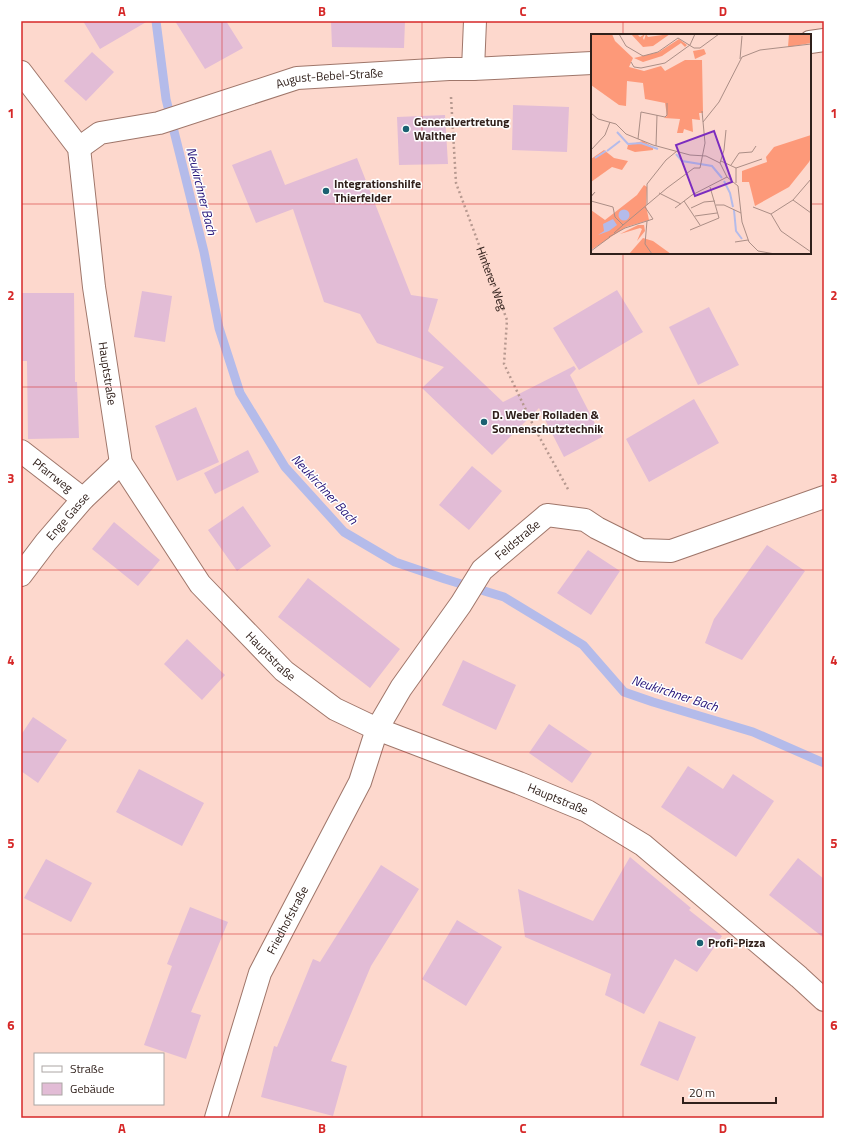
<svg xmlns="http://www.w3.org/2000/svg" width="845" height="1139" font-family="'Titillium Web',sans-serif">
	<style>
		.lines { fill: none; stroke-linecap: round; stroke-linejoin: round }
		.stream { stroke: #b4bbea; stroke-width: 9 }
		.building { fill: #e2bcd6 }
		.street-casing { stroke: #9f766a; stroke-width: 24 }
		.secondary-casing { stroke: #9f766a; stroke-width: 24 }
		.path { stroke: #b79990; stroke-width: 2.5; stroke-dasharray: 2 3; stroke-linecap: butt }
		.street { stroke: #fff; stroke-width: 22 }
		.secondary { stroke: #fff; stroke-width: 22 }
		.grid { fill: none; stroke: #d62828; stroke-width: 1; stroke-opacity: 0.55 }
		.poi-dot { fill: #1b6172; stroke: #fff; stroke-width: 1.5 }
		.labels { text-anchor: middle; stroke-width: 3; stroke-linejoin: round; paint-order: stroke }
		.street-label { font-size: 12px; fill: #30201b; stroke: #fff }
		.poi-label { font-size: 12px; font-weight: bold; fill: #30201b; stroke: #fff; text-anchor: start }
		.water-label { font-size: 13px; font-style: italic; fill: #231278; stroke: #fff }
		.inset-river { fill: none; stroke: #b4bbea; stroke-width: 2 }
		.inset-road { fill: none; stroke: #ab8e86; stroke-width: 1 }
		.view { fill: #7b2cbf; fill-opacity: 0.15; stroke: #7b2cbf; stroke-width: 2 }
		.inset-edge { fill: none; stroke: #30201b; stroke-width: 2 }
		.neatline { fill: none; stroke: #d62828; stroke-width: 1.5 }
		.grid-label { font-size: 13px; text-anchor: middle; font-weight: bold; fill: #d62828 }
	</style>
	<rect width="100%" height="100%" fill="#fdd8cd"/>
	<g class="lines">
		<path class="stream" d="M 156,21 L 166,99 L 204,252 L 219,328 L 240,393 L 285,467 L 344,532 L 395,562 L 445,579 L 504,597 L 583,645 L 624,692 L 653,702 L 753,732 L 824,763"/>
	</g>
	<path class="building" d="M 83,21 L 148,21 L 100,49 Z
		M 175,21 L 226,21 L 243,48 L 205,69 Z
		M 331,21 L 405,21 L 404,48 L 332,47 Z
		M 92,52 L 114,72 L 86,101 L 64,81 Z
		M 513,105 L 569,107 L 567,152 L 512,150 Z
		M 445,115 L 448,164 L 399,165 L 397,117 Z
		M 271,150 L 285,185 L 357,158 L 411,295 L 438,299 L 428,331 L 503,402 L 574,366 L 576,369 L 570,375 L 602,437 L 564,457 L 539,408 L 492,455 L 422,388 L 444,367 L 377,343 L 360,314 L 324,302 L 293,209 L 256,223 L 232,165 Z
		M 617,290 L 643,332 L 579,370 L 553,328 Z
		M 142,291 L 172,296 L 165,342 L 134,337 Z
		M 21,293 L 74,293 L 75,382 L 77,382 L 79,438 L 28,439 L 27,361 L 21,361 Z
		M 709,307 L 739,365 L 698,385 L 669,327 Z
		M 694,399 L 719,443 L 649,482 L 626,439 Z
		M 196,407 L 219,462 L 177,481 L 155,426 Z
		M 248,450 L 259,472 L 215,494 L 204,473 Z
		M 472,466 L 502,491 L 469,530 L 439,505 Z
		M 243,506 L 271,546 L 237,571 L 208,530 Z
		M 114,522 L 160,560 L 138,586 L 92,549 Z
		M 767,545 L 805,571 L 742,660 L 705,643 L 714,619 Z
		M 588,550 L 620,571 L 591,615 L 557,593 Z
		M 308,578 L 400,649 L 370,688 L 278,617 Z
		M 187,639 L 225,675 L 202,700 L 164,664 Z
		M 463,660 L 516,685 L 496,730 L 442,705 Z
		M 33,717 L 67,740 L 38,783 L 21,771 L 21,735 Z
		M 549,724 L 592,753 L 572,783 L 529,753 Z
		M 688,766 L 723,789 L 733,774 L 774,801 L 736,857 L 661,807 Z
		M 139,769 L 204,803 L 182,846 L 116,812 Z
		M 630,857 L 691,908 L 689,910 L 722,936 L 697,972 L 675,959 L 644,1014 L 605,995 L 611,974 L 525,937 L 518,889 L 593,921 Z
		M 798,858 L 824,879 L 824,938 L 769,895 Z
		M 46,859 L 92,883 L 71,922 L 24,898 Z
		M 381,865 L 419,889 L 371,966 L 331,1061 L 347,1066 L 333,1116 L 261,1097 L 274,1046 L 277,1047 L 313,959 L 320,962 Z
		M 190,907 L 228,922 L 191,1012 L 201,1015 L 186,1059 L 144,1045 L 172,966 L 167,964 Z
		M 457,920 L 502,947 L 466,1006 L 422,979 Z
		M 659,1021 L 696,1037 L 678,1081 L 640,1065 Z"/>
	<g class="lines">
		<g class="street-casing">
			<g id="street">
				<path d="M 810,42 L 824,40"/>
				<path d="M 473,69 L 475,21"/>
				<path id="s2" d="M 79,148 L 100,133 L 159,123 L 297,78 L 449,69 L 473,69 L 592,63"/>
				<path id="s3" d="M 21,451 L 83,499"/>
				<path id="s4" d="M 21,575 L 46,542 L 83,499 L 121,463"/>
				<path id="s5" d="M 216,1118 L 260,973 L 360,782 L 377,729 L 401,688 L 461,604 L 482,570 L 547,515 L 585,520 L 597,528 L 641,550 L 671,551 L 824,497"/>
			</g>
		</g>
		<g class="secondary-casing">
			<g id="secondary">
				<path id="s6" d="M 21,72 L 79,148 L 94,287 L 121,463 L 200,584 L 284,671 L 335,709 L 377,729 L 519,783 L 587,811 L 643,845 L 799,977 L 824,1000"/>
			</g>
		</g>
		<path class="path" id="s1" d="M 451,97 L 456,183 L 507,320 L 504,364 L 535,429 L 569,491"/>
		<use href="#street" class="street"/>
		<use href="#secondary" class="secondary"/>
	</g>
	<path class="grid" d="M 222,21 L 222,1118M 422,21 L 422,1118M 623,21 L 623,35M 21,204 L 592,204M 810,204 L 824,204M 623,253 L 623,1118M 21,387 L 824,387M 21,570 L 824,570M 21,752 L 824,752M 21,934 L 824,934"/>
	<g class="poi-dot">
		<circle cx="406" cy="129" r="4"/>
		<circle cx="326" cy="191" r="4"/>
		<circle cx="484" cy="422" r="4"/>
		<circle cx="700" cy="943" r="4"/>
	</g>
	<g class="labels">
		<g class="street-label">
			<text dy="4" stroke="none"><textPath href="#s2" startOffset="263">August-Bebel-Straße</textPath></text>
			<text dy="4" stroke="none"><textPath href="#s1" startOffset="188">Hinterer Weg</textPath></text>
			<text dy="4" stroke="none"><textPath href="#s6" startOffset="323">Hauptstraße</textPath></text>
			<text dy="4" stroke="none"><textPath href="#s3" startOffset="40">Pfarrweg</textPath></text>
			<text dy="4" stroke="none"><textPath href="#s4" startOffset="75">Enge Gasse</textPath></text>
			<text dy="4" stroke="none"><textPath href="#s5" startOffset="660">Feldstraße</textPath></text>
			<text dy="4" stroke="none"><textPath href="#s6" startOffset="659">Hauptstraße</textPath></text>
			<text dy="4" stroke="none"><textPath href="#s6" startOffset="983">Hauptstraße</textPath></text>
			<text dy="4" stroke="none"><textPath href="#s5" startOffset="211">Friedhofstraße</textPath></text>
		</g>
		<g class="poi-label">
			<text x="414" y="126">Generalvertretung<tspan x="414" dy="14">Walther</tspan></text>
			<text x="334" y="188">Integrationshilfe<tspan x="334" dy="14">Thierfelder</tspan></text>
			<text x="492" y="419">D. Weber Rolladen &amp;<tspan x="492" dy="14">Sonnenschutztechnik</tspan></text>
			<text x="708" y="947">Profi-Pizza</text>
		</g>
		<g class="water-label">
			<text transform="translate(202 191) rotate(76)" y="5">Neukirchner Bach</text>
			<text transform="translate(325 489) rotate(47)" y="5">Neukirchner Bach</text>
			<text transform="translate(675 693) rotate(18)" y="5">Neukirchner Bach</text>
		</g>
	</g>
	<g transform="translate(591 34)">
		<rect width="220" height="220" fill="#fdd8cd"/>
		<path d="M 0,0 L 21,0 L 24,7 L 42,24 L 38,33 L 53,37 L 70,32 L 74,37 L 94,26 L 111,26 L 112,79 L 108,79 L 109,86 L 101,85 L 102,98 L 93,95 L 92,99 L 86,99 L 89,85 L 73,84 L 76,82 L 74,69 L 54,65 L 52,49 L 36,47 L 35,72 L 28,71 L 0,51 ZM 40,0 L 46,0 L 49,3 L 54,0 L 52,4 L 53,6 L 55,0 L 57,3 L 79,0 L 62,12 L 52,13 ZM 198,0 L 220,0 L 220,9 L 197,13 ZM 88,5 L 96,11 L 94,13 L 90,9 L 71,22 L 52,28 L 43,24 L 68,18 ZM 113,15 L 115,20 L 104,25 L 102,17 ZM 220,101 L 220,124 L 218,128 L 198,153 L 164,172 L 158,148 L 151,148 L 151,137 L 176,128 L 175,123 L 183,113 ZM 52,107 L 62,113 L 62,116 L 44,118 L 36,115 L 37,111 ZM 13,116 L 23,124 L 37,127 L 31,136 L 21,133 L 0,148 L 0,125 ZM 53,151 L 56,153 L 55,172 L 58,186 L 35,193 L 0,216 L 0,176 L 14,186 L 46,161 ZM 47,191 L 53,191 L 54,197 L 46,207 L 51,195 L 49,194 L 29,200 ZM 52,204 L 62,207 L 80,220 L 38,220 Z" fill="#fd9979"/>
		<path d="M27.5 181a5.5 5.5 0 1 1 11 0a5.5 5.5 0 1 1-11 0ZM 22,185 L 26,191 L 18,197 L 7,201 L 13,197 L 12,190 Z" fill="#b4bbea"/>
		<path class="inset-river" d="M 26,98 L 37,110 L 50,109 L 67,115M 16,117 L 29,107M 85,120 L 91,127 L 121,132 L 131,144M 4,124 L 15,117M 133,147 L 139,159 L 142,173M 143,176 L 145,197 L 151,205"/>
		<path class="inset-road" d="M 28,0 L 35,12 L 52,22 L 67,18 L 87,4 L 103,14 L 109,14 L 128,0M 149,25 L 151,2M 40,28 L 43,33 L 50,34 L 74,29 L 99,11 L 104,0M 0,79 L 7,85 L 25,90 L 35,100 L 62,111 L 99,121 L 115,122 L 129,129 L 136,143 L 147,152 L 151,188 L 158,208 L 167,217 L 184,220M 112,88 L 128,68 L 151,23 L 169,16 L 220,10M 47,105 L 50,78 L 74,83 L 76,81 L 76,69M 65,112 L 66,81M 0,116 L 14,101 L 19,88M 130,127 L 145,134M 129,129 L 133,116 L 135,96M 140,131 L 148,119 L 161,118 L 165,112M 145,134 L 171,125M 145,149 L 145,134M 68,159 L 90,170M 0,162 L 4,158 L 0,163M 202,166 L 220,179M 0,167 L 22,173 L 24,183 L 32,191 L 76,154 L 103,134 L 109,134 L 114,109 L 111,77M 93,167 L 109,191M 56,171 L 56,150 L 75,126 L 86,117M 125,171 L 133,171 L 150,179M 162,173 L 180,180M 84,174 L 101,161 L 136,143M 100,174 L 113,168 L 124,167M 180,180 L 190,197 L 220,218M 180,180 L 202,166 L 220,145M 104,182 L 126,179M 56,187 L 54,210 L 61,220M 99,196 L 128,184 L 119,153M 23,199 L 32,191M 18,203 L 34,194 L 62,185 L 54,173M 144,208 L 157,206M 0,217 L 19,203"/>
		<path class="view" d="M 123,97 L 141,148 L 104,162 L 85,111 Z"/>
		<rect width="220" height="220" class="inset-edge"/>
	</g>
	<rect width="845" height="1139" fill="none" stroke="#ffffff" stroke-width="44"/>
	<rect x="34" y="1053" width="130" height="52" fill="#ffffff" stroke="#aca6a4"/>
	<rect x="42" y="1066" width="20" height="6" fill="#ffffff" stroke="#aca6a4"/>
	<text x="70" y="1073" font-size="12" fill="#30201b">Straße</text>
	<rect x="42" y="1083" width="20" height="12" fill="#e2bcd6" stroke="#aca6a4"/>
	<text x="70" y="1093" font-size="12" fill="#30201b">Gebäude</text>
	<path d="M683 1097v6h93v-6" fill="none" stroke="#30201b" stroke-width="2"/>
	<text x="689" y="1097" font-size="12" fill="#30201b" stroke="#ffffff" stroke-width="3" paint-order="stroke">20 m</text>
	<rect x="22" y="22" width="801" height="1095" class="neatline"/>
	<g class="grid-label">
		<text x="122" y="16">A</text>
		<text x="322" y="16">B</text>
		<text x="523" y="16">C</text>
		<text x="723" y="16">D</text>
		<text x="11" y="118">1</text>
		<text x="834" y="118">1</text>
		<text x="11" y="300">2</text>
		<text x="834" y="300">2</text>
		<text x="11" y="483">3</text>
		<text x="834" y="483">3</text>
		<text x="11" y="665">4</text>
		<text x="834" y="665">4</text>
		<text x="11" y="848">5</text>
		<text x="834" y="848">5</text>
		<text x="11" y="1030">6</text>
		<text x="834" y="1030">6</text>
		<text x="122" y="1133">A</text>
		<text x="322" y="1133">B</text>
		<text x="523" y="1133">C</text>
		<text x="723" y="1133">D</text>
	</g>
</svg>
